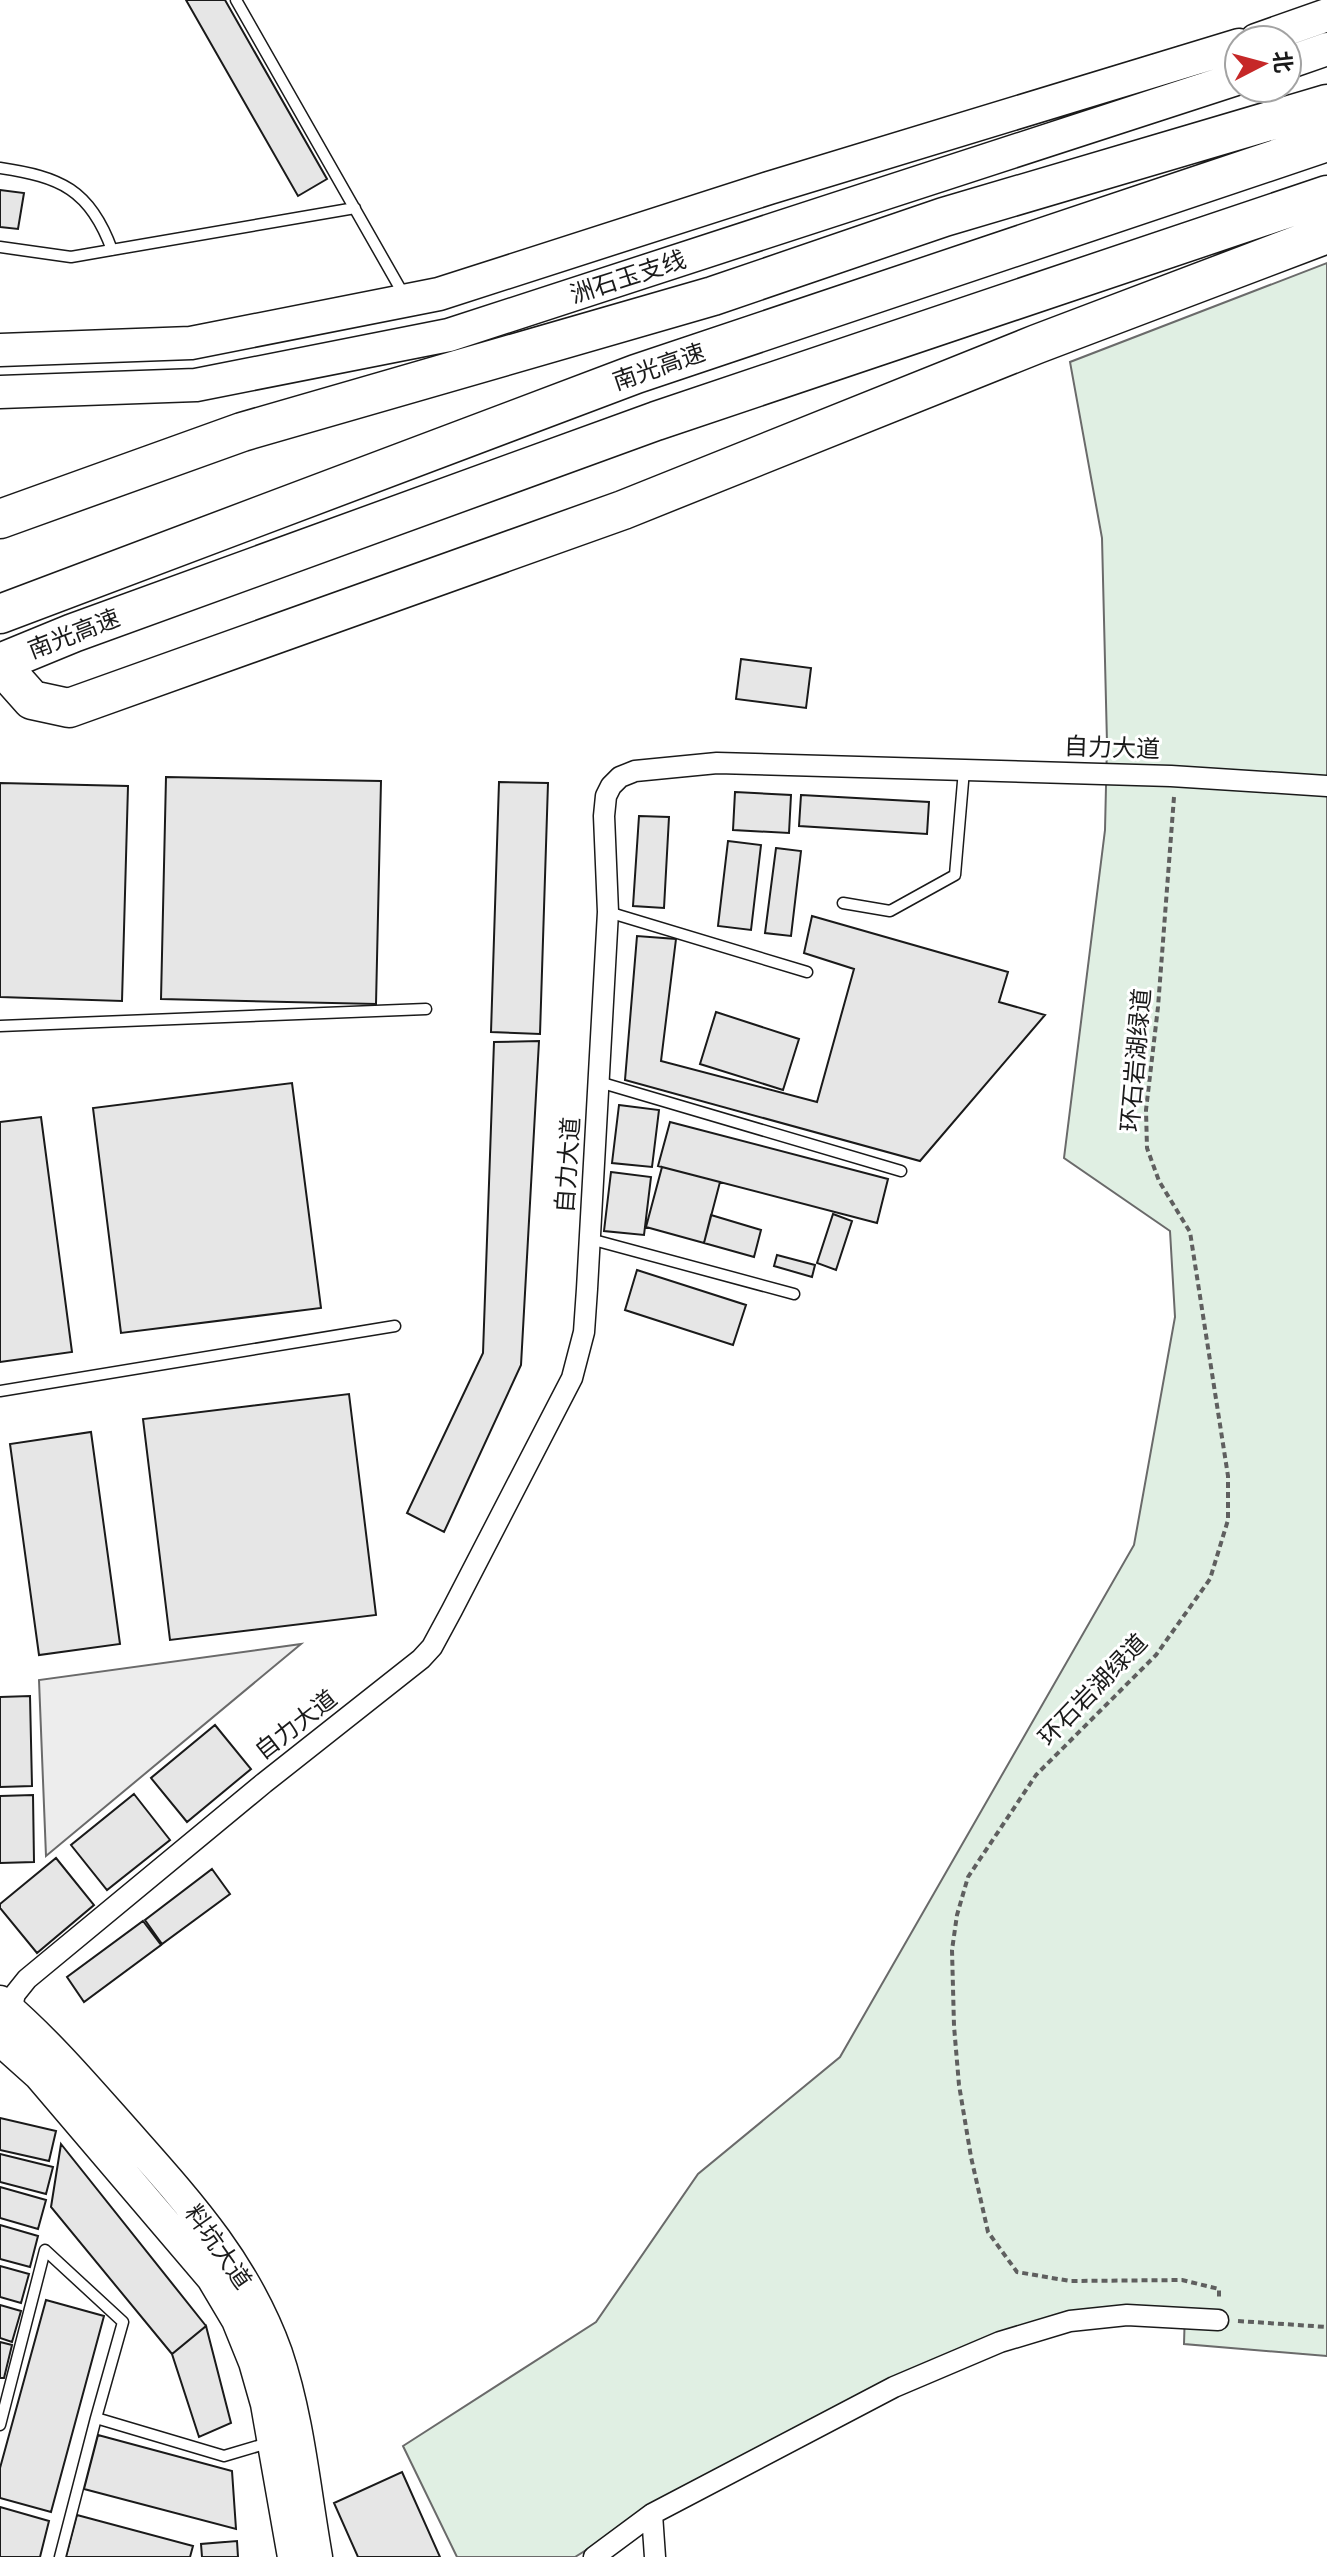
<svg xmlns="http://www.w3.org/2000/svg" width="1327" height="2557" font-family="Barlow,'Noto Sans SC',sans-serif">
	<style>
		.green { fill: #e0efe3; stroke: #6a6a6a; stroke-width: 2 }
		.parking { fill: #ededed; stroke: #6a6a6a; stroke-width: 2 }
		.building { fill: #e6e6e6; stroke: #1a1a1a; stroke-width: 2 }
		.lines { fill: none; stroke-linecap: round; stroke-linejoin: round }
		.lane-casing { stroke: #1a1a1a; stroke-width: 13 }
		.street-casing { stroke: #1a1a1a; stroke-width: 23 }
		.secondary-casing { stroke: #1a1a1a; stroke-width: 33 }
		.primary-casing { stroke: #1a1a1a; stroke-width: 35 }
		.highway-casing { stroke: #1a1a1a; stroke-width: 41 }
		.path { stroke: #5f5f5f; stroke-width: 4; stroke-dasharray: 6 4; stroke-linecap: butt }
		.lane { stroke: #fff; stroke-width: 10 }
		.street { stroke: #fff; stroke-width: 20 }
		.secondary { stroke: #fff; stroke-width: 30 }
		.primary { stroke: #fff; stroke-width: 32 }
		.highway { stroke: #fff; stroke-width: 38 }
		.labels { text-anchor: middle; stroke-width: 6; stroke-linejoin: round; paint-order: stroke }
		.street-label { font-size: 24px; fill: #1a1a1a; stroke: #fff }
	</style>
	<rect width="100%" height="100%" fill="#fff"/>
	<path class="green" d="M 1327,263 L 1327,2356 L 1184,2344 L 1185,2309 L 1069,2313 L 694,2483 L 575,2557 L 457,2557 L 403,2446 L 596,2322 L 698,2174 L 840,2057 L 1134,1545 L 1175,1317 L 1170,1231 L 1064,1158 L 1105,830 L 1107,743 L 1102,538 L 1070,362 Z"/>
	<path class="parking" d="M 301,1644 L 46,1856 L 39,1680 Z"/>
	<path class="building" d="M 186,0 L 225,0 L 327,179 L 298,196 Z
		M 0,190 L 24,193 L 18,229 L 0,227 Z
		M 741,659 L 811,668 L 806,708 L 736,699 Z
		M 166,777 L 381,781 L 376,1004 L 161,999 Z
		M 499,782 L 548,783 L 540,1034 L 491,1032 Z
		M 0,783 L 128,786 L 122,1001 L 0,997 Z
		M 735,792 L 791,795 L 789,833 L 733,830 Z
		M 801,795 L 929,802 L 927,834 L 799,826 Z
		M 639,816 L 669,817 L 664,908 L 633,906 Z
		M 728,841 L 761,845 L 751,930 L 718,926 Z
		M 776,848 L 801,851 L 791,936 L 765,933 Z
		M 812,916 L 1008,972 L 999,1002 L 1045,1015 L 920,1161 L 625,1080 L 637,936 L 676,939 L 661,1061 L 817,1102 L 854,969 L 804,953 Z
		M 716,1012 L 799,1039 L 783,1090 L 700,1064 Z
		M 539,1041 L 521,1365 L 444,1532 L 407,1513 L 483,1353 L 494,1042 Z
		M 292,1083 L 321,1308 L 121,1333 L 93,1108 Z
		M 619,1105 L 659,1110 L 652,1167 L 612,1163 Z
		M 41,1117 L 72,1352 L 0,1362 L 0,1122 Z
		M 670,1122 L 888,1179 L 877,1223 L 658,1166 Z
		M 662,1167 L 720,1182 L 704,1243 L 646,1227 Z
		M 611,1172 L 651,1177 L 644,1235 L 604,1231 Z
		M 833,1214 L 852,1221 L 836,1270 L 817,1263 Z
		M 711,1215 L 761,1230 L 754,1257 L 704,1243 Z
		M 777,1255 L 815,1265 L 812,1277 L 774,1266 Z
		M 637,1270 L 746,1305 L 733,1345 L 625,1310 Z
		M 349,1394 L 376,1615 L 170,1640 L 143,1419 Z
		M 91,1432 L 120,1644 L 39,1655 L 10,1444 Z
		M 30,1696 L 32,1786 L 0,1787 L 0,1697 Z
		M 215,1725 L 251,1769 L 187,1822 L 151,1778 Z
		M 134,1794 L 170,1840 L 107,1890 L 71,1845 Z
		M 33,1795 L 34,1862 L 0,1863 L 0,1796 Z
		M 56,1858 L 94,1905 L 37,1953 L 0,1908 L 0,1904 Z
		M 212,1869 L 230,1894 L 162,1944 L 145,1920 Z
		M 143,1921 L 161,1945 L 84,2002 L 67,1977 Z
		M 0,2118 L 56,2131 L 49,2161 L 0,2150 Z
		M 61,2144 L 206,2326 L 172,2354 L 51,2207 Z
		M 0,2154 L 53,2167 L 46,2194 L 0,2182 Z
		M 0,2187 L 46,2200 L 38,2229 L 0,2218 Z
		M 0,2225 L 38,2236 L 30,2267 L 0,2259 Z
		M 0,2266 L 29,2274 L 21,2303 L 0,2297 Z
		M 46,2300 L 104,2316 L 51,2512 L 0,2498 L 0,2468 Z
		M 0,2305 L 21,2311 L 12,2342 L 0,2338 Z
		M 206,2326 L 231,2423 L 199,2437 L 172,2354 Z
		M 0,2342 L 12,2345 L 4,2378 L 0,2378 Z
		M 98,2435 L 232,2471 L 236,2529 L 84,2489 Z
		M 402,2472 L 440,2557 L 358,2557 L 334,2503 Z
		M 0,2507 L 49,2521 L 40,2557 L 0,2557 Z
		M 77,2515 L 193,2546 L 190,2557 L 66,2557 Z
		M 237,2541 L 238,2557 L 202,2557 L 201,2544 Z"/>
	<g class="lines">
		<g class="lane-casing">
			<path id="lane" d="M 236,0 L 405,297
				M 0,168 C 60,177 90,189 112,250
				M 0,247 L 71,257 L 355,208
				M 843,903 L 890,911 L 955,875 L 964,770
				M 608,912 L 807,972
				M 0,1026 L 426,1009
				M 599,1082 L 901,1171
				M 590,1239 L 794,1294
				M 0,1391 L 395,1326
				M 0,2425 L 45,2250 L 123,2322 L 96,2418
				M 60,2557 L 96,2418 L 224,2456 L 268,2443"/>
		</g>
		<g class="street-casing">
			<path id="street" d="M 8,2021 L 15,1994 L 27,1979 L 264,1783 L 421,1659 L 432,1647 L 452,1610 L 572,1378 L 584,1332 L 587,1289 L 608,912 L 604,816 L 606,796 L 611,786 L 620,777 L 635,771 L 717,763 L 1171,776 L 1327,786
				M 652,2514 L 655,2557
				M 594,2557 L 652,2514 L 894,2387 L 1000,2342 L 1070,2321 L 1127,2315 L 1218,2320"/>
		</g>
		<g class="secondary-casing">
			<path id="secondary" d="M 0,2001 C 47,2041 86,2087 127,2133 C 189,2203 245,2264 277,2353 C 299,2418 305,2489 317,2557
				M 0,2040 L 39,2075 L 212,2278 L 237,2320 L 254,2362 L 266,2404 L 293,2557"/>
		</g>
		<g class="primary-casing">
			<path id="primary" d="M 1256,40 L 1327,15
				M 1287,63 L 1327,49
				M 0,350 L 191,343 L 439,294 L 769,188 L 1239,45
				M 0,392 L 196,385 L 449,335 L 1239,78"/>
		</g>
		<g class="highway-casing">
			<path id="highway" d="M 0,519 L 242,432 L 713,296 L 944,217 L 1327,104
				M 0,614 L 636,374 L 1327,142
				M 0,663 L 73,633 L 656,421 L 1327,195
				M 0,664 L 32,700 L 69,708 L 623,510 L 1037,344 L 1327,234"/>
		</g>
		<path class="path" d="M 1174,797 L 1158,1007 L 1146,1110 L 1147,1148 L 1159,1181 L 1190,1232 L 1228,1476 L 1228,1520 L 1210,1579 L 1156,1655 L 1036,1775 L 968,1877 L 957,1915 L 952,1950 L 954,2026 L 959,2085 L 971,2157 L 988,2232 L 1017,2272 L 1070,2281 L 1182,2280 L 1219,2289 L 1219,2298
			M 1238,2321 L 1327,2327"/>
		<use href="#lane" class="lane"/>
		<use href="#street" class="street"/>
		<use href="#secondary" class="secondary"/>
		<use href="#primary" class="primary"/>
		<use href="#highway" class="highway"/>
	</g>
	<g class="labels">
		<g class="street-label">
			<text transform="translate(628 277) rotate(-18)" y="8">洲石玉支线</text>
			<text transform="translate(659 367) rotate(-19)" y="8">南光高速</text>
			<text transform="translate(74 634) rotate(-21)" y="8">南光高速</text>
			<text transform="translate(1112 748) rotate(2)" y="8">自力大道</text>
			<text transform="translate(1136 1060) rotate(-85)" y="8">环石岩湖绿道</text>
			<text transform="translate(568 1165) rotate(-86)" y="8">自力大道</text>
			<text transform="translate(1093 1690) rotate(-46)" y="8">环石岩湖绿道</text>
			<text transform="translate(296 1725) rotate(-38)" y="8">自力大道</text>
			<text transform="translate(218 2247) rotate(55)" y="8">料坑大道</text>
		</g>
	</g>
	<g transform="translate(1263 64) rotate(84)"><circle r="38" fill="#ffffff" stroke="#a3a3a3" stroke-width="2"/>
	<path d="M0-6L14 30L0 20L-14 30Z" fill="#c62828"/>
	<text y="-12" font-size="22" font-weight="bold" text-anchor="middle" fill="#1a1a1a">北</text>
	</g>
</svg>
